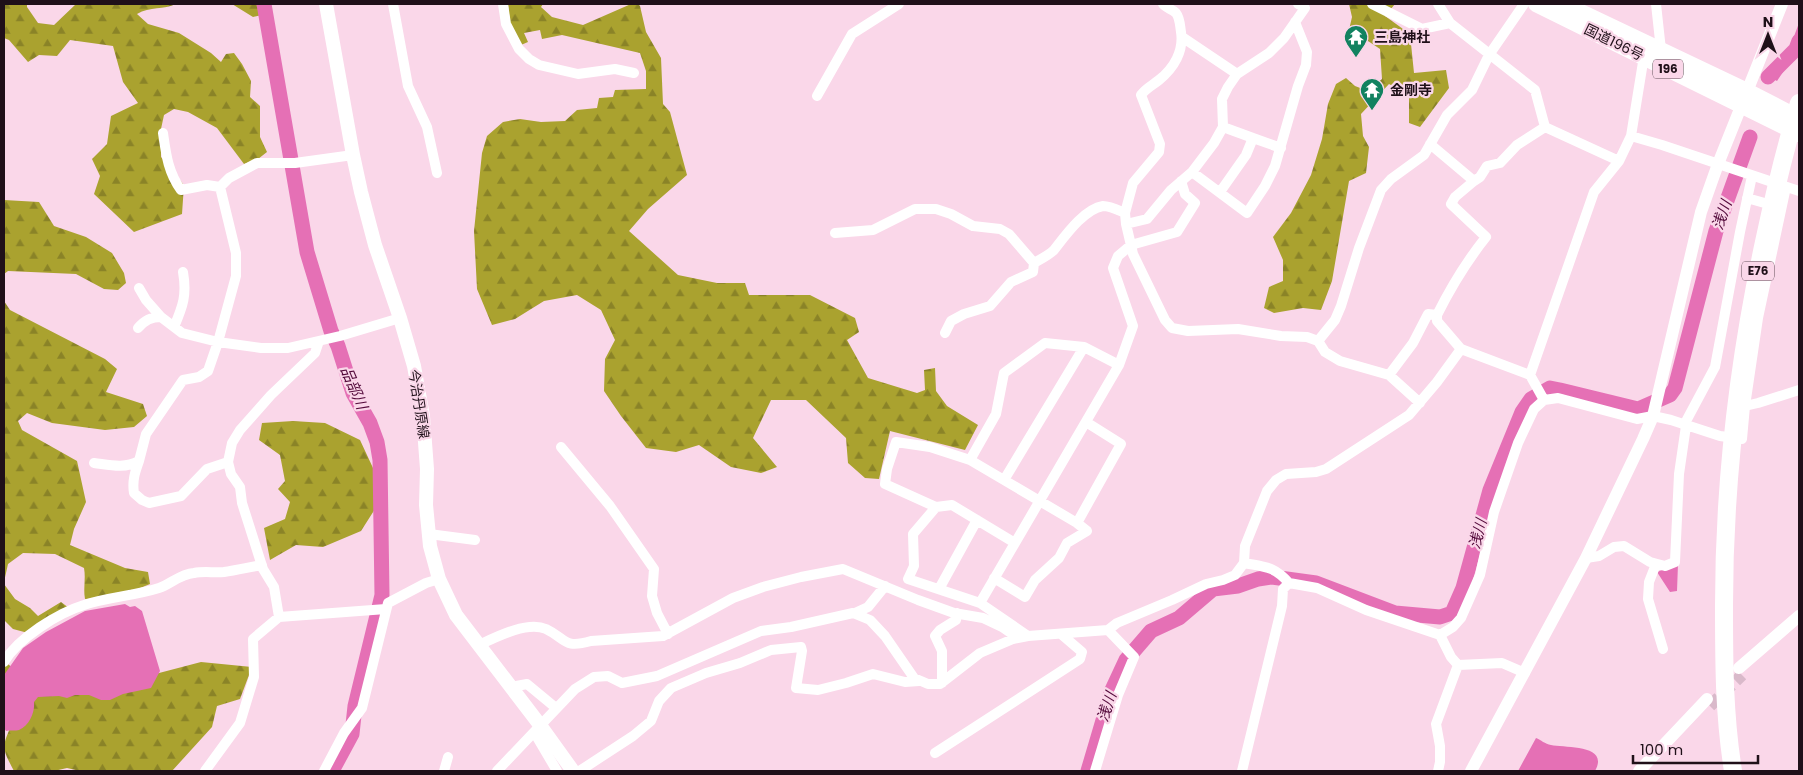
<svg xmlns="http://www.w3.org/2000/svg" width="1803" height="775" font-family="Poppins,'Noto Sans JP',sans-serif">
	<style>
		.forest { fill: url(#forest-firs) }
		.water { fill: #e570b5 }
		.lines { fill: none; stroke-linecap: round; stroke-linejoin: round }
		.river { stroke: #e570b5; stroke-width: 15 }
		.tertiary-tunnel { stroke: #d9b9ca; stroke-width: 12; stroke-dasharray: 12 6; stroke-linecap: butt }
		.minor { stroke: #fff; stroke-width: 10 }
		.tertiary { stroke: #fff; stroke-width: 12 }
		.secondary { stroke: #fff; stroke-width: 14 }
		.trunk { stroke: #fff; stroke-width: 16 }
		.motorway { stroke: #fff; stroke-width: 18 }
		.labels { text-anchor: middle; stroke-width: 4.5; stroke-linejoin: round; paint-order: stroke }
		.shield { fill: #fad7e9; stroke: #614c57; stroke-width: 1 }
		.shield-label { font-size: 12px; font-weight: bold; fill: #1f1019 }
		.poi-label { font-size: 14px; font-weight: bold; fill: #1f1019; stroke: #fad7e9; text-anchor: start }
		.street-label { font-size: 14px; fill: #1f1019; stroke: #fad7e9 }
		.water-label { font-size: 15px; font-style: italic; fill: #540a3b; stroke: #fad7e9 }
	</style>
	<defs>
		<pattern id="forest-firs" width="22" height="20" patternUnits="userSpaceOnUse" patternTransform="scale(1.25)"><rect width="22" height="20" fill="#aaa22f"/><path d="M5 1l3.5 6h-7zM16 11l3.5 6h-7z" fill="#8a8327"/></pattern>
	</defs>
	<rect width="100%" height="100%" fill="#fad7e9"/>
	<path class="forest" d="M 4,4 L 27,4 L 27,7 L 38,23 L 54,25 L 76,4 L 176,4 C 164,10 150,6 137,14 L 148,24 L 179,33 L 211,53 L 221,62 L 226,54 L 234,53 L 242,64 L 251,81 L 250,97 L 260,106 L 260,137 L 267,152 L 258,159 L 244,164 L 217,128 L 188,112 L 174,109 L 164,115 L 161,129 L 161,157 L 184,185 L 182,214 L 134,232 L 94,194 L 100,176 L 92,159 L 107,144 L 111,116 L 138,103 L 123,82 L 113,46 L 70,40 L 57,56 L 39,55 L 28,62 L 9,40 L 4,38 Z
		M 232,4 L 260,4 L 262,15 L 253,17 Z
		M 508,4 L 543,4 L 541,7 L 552,17 L 583,25 L 631,4 L 638,4 L 640,6 L 646,32 L 661,58 L 663,104 L 670,112 L 687,175 L 648,209 L 629,231 L 678,275 L 717,283 L 745,283 L 749,295 L 810,295 L 855,318 L 859,332 L 847,340 L 868,378 L 917,393 L 925,390 L 924,370 L 935,368 L 936,391 L 947,406 L 978,425 L 965,450 L 890,431 L 879,479 L 865,478 L 848,463 L 846,438 L 806,400 L 771,400 L 753,438 L 777,467 L 761,473 L 731,467 L 699,445 L 676,452 L 646,448 L 621,416 L 604,391 L 605,359 L 615,340 L 601,310 L 577,295 L 544,301 L 515,319 L 492,325 L 477,289 L 474,231 L 482,153 L 487,136 L 503,122 L 520,119 L 541,122 L 565,121 L 577,110 L 597,108 L 599,98 L 613,97 L 615,90 L 646,89 L 646,71 L 640,53 L 562,35 L 542,39 L 540,30 L 524,33 L 528,42 L 521,45 L 510,23 Z
		M 1349,4 L 1395,4 L 1385,16 L 1410,34 L 1414,73 L 1446,70 L 1449,88 L 1420,127 L 1409,123 L 1409,95 L 1389,84 L 1361,114 L 1363,136 L 1369,147 L 1366,173 L 1349,181 L 1332,281 L 1321,310 L 1303,308 L 1274,313 L 1264,308 L 1269,287 L 1283,281 L 1283,260 L 1273,237 L 1291,213 L 1311,175 L 1322,139 L 1328,104 L 1336,84 L 1346,78 L 1355,86 L 1368,91 L 1382,79 L 1380,49 L 1368,41 L 1353,39 L 1349,30 L 1352,17 Z
		M 4,200 L 39,202 L 54,226 L 86,237 L 112,253 L 124,273 L 126,283 L 118,290 L 104,289 L 76,274 L 8,271 L 4,274 Z
		M 4,301 L 10,310 L 105,359 L 117,369 L 106,392 L 143,404 L 147,416 L 134,427 L 105,430 L 52,423 L 27,413 L 18,421 L 22,430 L 77,461 L 86,502 L 74,529 L 70,545 L 125,568 L 148,572 L 150,584 L 118,597 L 85,599 C 83,588 86,579 84,568 L 55,554 L 23,553 L 8,564 L 4,582 Z
		M 293,421 L 325,423 L 360,440 L 373,468 L 375,509 L 361,531 L 323,547 L 296,545 L 270,560 L 264,528 L 285,519 L 290,502 L 278,489 L 285,481 L 280,455 L 259,440 L 262,423 Z
		M 4,584 L 15,599 L 30,608 L 38,616 L 61,602 L 69,608 L 28,633 L 13,629 L 4,620 Z
		M 4,661 L 18,672 L 140,678 L 201,662 L 252,667 L 240,699 L 217,706 L 212,727 L 172,771 L 80,771 L 67,768 L 54,771 L 14,771 C 2,748 1,748 12,724 L 4,714 Z"/>
	<path class="water" d="M 1799,23 L 1799,46 L 1797,51 L 1777,81 L 1773,79 L 1776,64 L 1790,47 Z
		M 1678,564 L 1677,591 L 1670,592 L 1657,572 Z
		M 125,604 L 130,607 L 135,606 L 142,611 L 160,671 L 151,688 L 123,694 L 110,700 L 101,700 L 89,695 L 75,695 L 67,698 L 59,696 L 38,697 L 34,702 C 35,712 30,725 19,730 C 16,731 10,730 6,731 L 4,728 L 4,675 L 23,648 L 46,632 L 85,611 Z
		M 1536,738 C 1541,740 1545,744 1551,745 C 1565,748 1610,744 1595,771 L 1518,771 Z"/>
	<g class="lines">
		<path class="river" d="M 264,4 L 307,252 L 331,331 L 338,346 L 353,393 L 370,423 L 377,442 L 380,460 L 382,595 L 355,706 L 352,734 L 332,771
			M 1768,77 L 1796,49 L 1799,41
			M 1088,771 L 1112,690 L 1126,660 L 1151,631 L 1179,618 L 1213,589 L 1238,586 L 1258,579 L 1272,577 L 1316,583 L 1395,613 L 1440,617 L 1452,613 L 1463,588 L 1490,490 L 1522,412 L 1531,399 L 1550,388 L 1560,390 L 1638,409 L 1670,395 L 1675,388 L 1716,231 L 1750,137"/>
		<path class="tertiary-tunnel" d="M 1710,706 L 1742,675"/>
		<path class="minor" d="M 393,4 L 408,86 L 427,127 L 437,173
			M 503,4 L 506,24 L 519,49 L 529,59 L 539,65 L 578,74 L 615,69 L 634,73
			M 1163,4 C 1166,8 1172,9 1176,13 C 1180,18 1180,26 1181,32 C 1184,51 1174,68 1159,80 C 1153,85 1146,88 1141,95 L 1160,144 L 1159,152 L 1133,183 L 1125,213 L 1126,224 L 1133,254 L 1165,320 L 1172,328 L 1188,331 L 1238,329 L 1281,336 L 1307,337 L 1318,341 L 1325,352 L 1340,361 L 1389,375 L 1420,403
			M 1372,4 L 1422,29 L 1450,23 L 1535,90 L 1545,127
			M 1438,4 L 1450,23
			M 1656,4 L 1661,50
			M 1182,37 L 1237,74
			M 817,96 L 852,34 L 899,4
			M 1223,127 L 1253,138
			M 1545,127 L 1619,161
			M 163,133 C 166,154 168,172 181,190 L 207,185 L 220,187
			M 1631,136 L 1644,56
			M 1430,144 L 1474,181 L 1480,177 L 1487,166 L 1500,163 L 1517,145 L 1545,127
			M 353,155 L 295,163 L 257,163 L 229,178 L 220,187 L 236,253 L 236,276 L 218,342 L 261,348 L 288,348 L 340,336 L 400,318
			M 1192,172 L 1247,213 L 1265,186 L 1275,166 L 1298,86 L 1306,65 L 1307,52 L 1295,22
			M 1474,181 L 1455,197 L 1451,204 L 1486,237 C 1466,262 1451,287 1437,315 L 1437,321 L 1461,349 L 1530,375 L 1544,400
			M 1220,192 L 1246,155 L 1253,138 L 1281,148
			M 1747,198 L 1775,206
			M 1126,224 L 1147,219 L 1171,190 L 1192,172 L 1214,143 L 1223,127 L 1222,99 L 1228,87 L 1237,74 L 1269,53 L 1284,38 L 1305,8 L 1298,4
			M 835,233 L 873,230 L 915,209 L 936,209 L 951,214 L 973,226 L 1000,229 L 1009,234 L 1034,263
			M 139,288 L 146,300 L 161,317
			M 174,327 C 183,306 187,295 183,272
			M 945,333 L 951,321 L 964,314 L 990,306 L 1011,282 L 1033,272 L 1034,263 C 1041,259 1049,255 1054,250 C 1065,236 1084,209 1103,206 C 1110,206 1118,210 1125,213
			M 1318,341 L 1335,320 L 1341,306 L 1359,248 L 1381,190 L 1391,179 L 1424,155 L 1447,115 L 1472,90 L 1489,55 L 1524,4
			M 1084,347 L 1119,365
			M 1389,375 L 1413,343 L 1428,314 L 1437,315
			M 1530,375 L 1594,192 L 1619,161 L 1631,136 L 1662,145 L 1799,191
			M 1745,406 L 1758,318 L 1786,187
			M 1684,425 L 1715,367 L 1740,232 L 1752,176
			M 561,447 L 610,506 L 654,569 L 652,596 L 657,613 L 668,634
			M 970,460 L 996,414 L 1004,373 L 1045,343 L 1084,347 L 1004,480
			M 139,461 C 135,472 132,481 134,493 L 142,500 L 149,503 L 181,496 L 207,469 L 228,462
			M 94,463 C 110,465 124,469 139,461 L 146,434 L 183,380 L 199,377 L 208,371 L 218,342 L 182,333 L 161,317 C 151,317 145,320 138,328
			M 936,507 L 913,534 L 914,566 L 908,579 L 980,603 L 1028,636
			M 429,534 L 475,540
			M 1015,543 L 952,505 L 936,507 L 885,484 L 887,469 L 896,442 L 930,447 L 970,460 L 1077,523 L 1121,444 L 1086,422
			M 1586,558 L 1599,556 L 1614,547 L 1624,546 L 1650,562 L 1665,566 L 1675,562 L 1679,474 L 1686,426
			M 1244,563 C 1265,567 1274,566 1289,583 L 1317,588 L 1366,610 L 1440,635 L 1451,657 L 1458,665 L 1502,663 L 1525,673
			M 1656,564 L 1649,582 L 1648,599 L 1663,649
			M 994,578 L 1025,597 L 1035,580 L 1059,558 L 1067,543 L 1087,531 L 1077,523
			M 939,589 L 977,520
			M 980,603 L 1119,365 L 1133,326 L 1113,268 L 1118,256 L 1131,245 L 1177,232 L 1195,203 L 1185,194 L 1181,181
			M 855,613 L 868,607 L 885,586
			M 279,617 L 274,587 L 263,569 L 242,503 L 240,487 L 231,474 L 228,462 L 232,443 L 240,430 L 271,395 L 315,353 L 319,341
			M 1440,635 L 1453,627 L 1461,618 L 1480,575 L 1494,512 L 1518,443 L 1534,409 L 1544,400 L 1558,398 L 1637,419 L 1653,416 L 1671,420 L 1720,436 L 1742,439 L 1745,406 L 1758,403 L 1799,390
			M 479,645 C 496,637 527,621 546,629 C 567,639 563,649 591,641 L 663,636 L 733,598 L 763,587 L 801,577 L 843,569 L 918,600 L 954,613 L 983,618 L 1002,627 L 1018,638
			M 4,662 C 18,638 58,613 84,605 C 108,597 134,596 159,588 C 171,584 180,574 194,573 C 204,571 214,573 224,572 C 237,570 250,567 262,565
			M 942,683 L 942,651 L 935,636 L 940,630 L 956,620 L 957,613
			M 511,687 L 527,684 L 556,708
			M 534,732 L 557,771
			M 935,753 L 1080,659 L 1082,652 L 1061,634
			M 581,770 L 633,736 L 651,721 L 659,701 L 671,688 L 706,673 L 740,663 L 771,650 L 801,647 L 802,651 L 796,688 L 818,690 L 846,683 L 873,674 L 905,682 L 919,681
			M 205,771 L 240,723 L 254,677 L 253,639 L 279,617 L 386,609
			M 324,771 L 344,733 L 362,708 L 388,603 L 426,583 L 439,579
			M 444,771 L 448,757
			M 497,771 L 575,689 L 594,677 L 608,676 L 622,683 L 657,676 L 761,631 L 791,627 L 853,613 L 870,620 L 885,636 L 914,678 L 928,684 L 940,684 L 980,653 L 1013,639 L 1028,636 L 1108,630 L 1117,623 L 1172,600 L 1206,584 L 1223,580 L 1235,575 L 1244,563 L 1245,546 L 1267,491 L 1276,480 L 1286,474 L 1316,472 L 1326,469 L 1409,415 L 1437,382 L 1461,349
			M 1095,771 L 1118,695 L 1134,657 L 1108,630
			M 1242,771 L 1282,606 L 1283,589 L 1289,583
			M 1438,771 L 1440,762 L 1440,746 L 1436,724 L 1458,665"/>
		<path class="tertiary" d="M 1739,668 L 1799,616
			M 1471,771 L 1586,558 L 1643,439 L 1653,416 L 1701,212 L 1718,164 L 1782,4
			M 1639,771 L 1707,699"/>
		<path class="secondary" d="M 326,4 L 353,155 L 361,192 L 375,245 L 400,318 L 414,366 L 423,416 L 427,469 L 426,505 L 430,546 L 439,579 L 456,615 L 540,725 L 573,771"/>
		<path class="trunk" d="M 1536,4 L 1799,134
			M 1564,4 L 1747,91 L 1799,118"/>
		<path class="motorway" d="M 1733,771 C 1724,714 1724,663 1724,605 C 1724,481 1738,363 1764,242 C 1774,195 1785,148 1799,103"/>
	</g>
	<defs>
		<g id="temple-pin" transform="scale(1.25)"><path d="M0 17L-7.5 6A9.5 9.5 0 1 1 7.5 6Z" fill="#128260" stroke="#fad7e9"/><path d="M0-6L5-2H3V0L6.5 2.5H4V6H1.5V3h-3V6H-4V2.5H-6.5L-3 0V-2H-5Z" fill="#fff"/></g>
	</defs>
	<g fill-rule="evenodd">
		<use href="#temple-pin" x="1356" y="37"/>
		<use href="#temple-pin" x="1372" y="90"/>
	</g>
	<g class="labels">
		<g class="shield">
			<rect x="1653" y="59.5" width="30" height="19" rx="4"/>
			<rect x="1742" y="261.5" width="32" height="19" rx="4"/>
		</g>
		<g class="shield-label">
			<text x="1668" y="73">196</text>
			<text x="1758" y="275">E76</text>
		</g>
		<g class="poi-label">
			<text x="1374" y="42">三島神社</text>
			<text x="1390" y="95">金剛寺</text>
		</g>
		<g class="street-label">
			<text transform="translate(1614 42) rotate(26)" y="5">国道196号</text>
			<text transform="translate(419 404) rotate(81)" y="5">今治丹原線</text>
		</g>
		<g class="water-label">
			<text transform="translate(1722 215) rotate(-71)" y="5">浅川</text>
			<text transform="translate(354 388) rotate(67)" y="5">品部川</text>
			<text transform="translate(1478 534) rotate(-75)" y="5">浅川</text>
			<text transform="translate(1107 707) rotate(-72)" y="5">浅川</text>
		</g>
	</g>
	<rect width="1803" height="775" fill="none" stroke="#1f1019" stroke-width="10"/>
	<g transform="translate(1768 35)" stroke="#fad7e9" stroke-width="4" paint-order="stroke">
	<path d="M0-4L9 19L0 12L-9 19Z" fill="#1f1019"/>
	<text y="-8" font-size="14" font-weight="bold" text-anchor="middle" fill="#1f1019">N</text>
	</g>
	<path d="M1633 755v8h125v-8" fill="none" stroke="#1f1019" stroke-width="2.5"/>
	<text x="1640" y="755" font-size="15" fill="#1f1019" stroke="#fad7e9" stroke-width="4" paint-order="stroke">100 m</text>
</svg>
